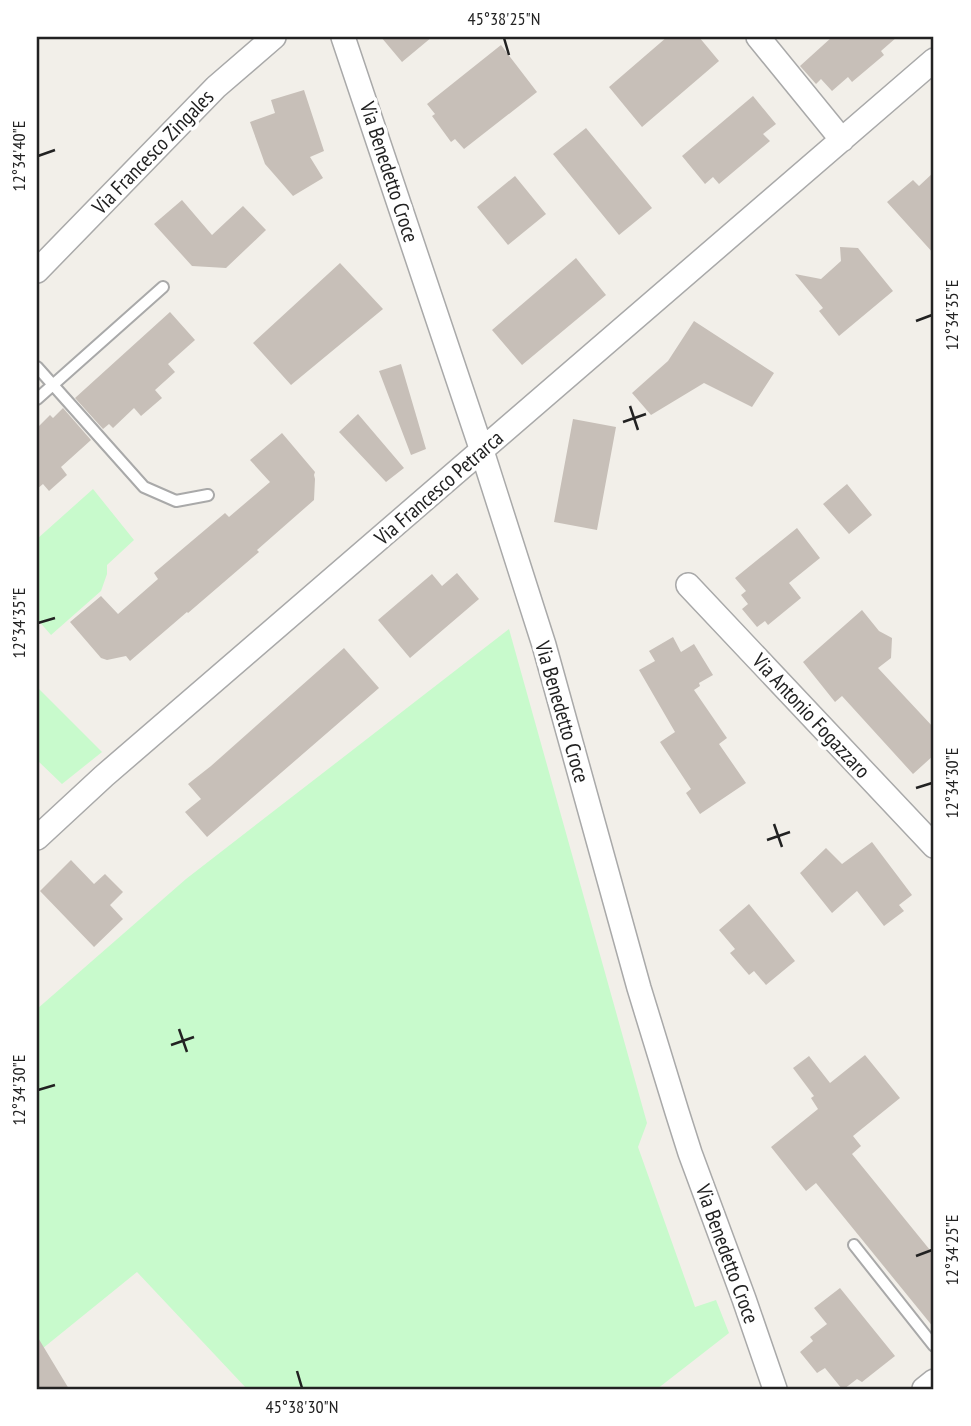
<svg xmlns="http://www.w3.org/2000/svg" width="971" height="1426" font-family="'PT Sans Narrow',sans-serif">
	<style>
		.park { fill: #c8facc }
		.building { fill: #c7bfb8 }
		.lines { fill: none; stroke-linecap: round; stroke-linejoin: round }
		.service-casing { stroke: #a9a9a9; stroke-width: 14 }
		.minor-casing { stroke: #a9a9a9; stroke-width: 26 }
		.service { stroke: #fff; stroke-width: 10 }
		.minor { stroke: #fff; stroke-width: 23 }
		.ticks { fill: none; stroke: #222; stroke-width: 2.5 }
		.labels { text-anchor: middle; stroke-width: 7; stroke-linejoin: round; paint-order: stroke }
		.street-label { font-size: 21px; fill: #222; stroke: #fff }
		.neatline { fill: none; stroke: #222; stroke-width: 2.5 }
		.ticks-label { font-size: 18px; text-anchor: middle; fill: #222 }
	</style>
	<rect width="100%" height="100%" fill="#f2efe9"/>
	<path class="park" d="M 93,489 L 134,540 L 107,565 L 107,574 L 101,591 L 51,635 L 37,619 L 37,539 Z
		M 509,629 L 647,1123 L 638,1147 L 695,1307 L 716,1300 L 729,1333 L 657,1389 L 247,1389 L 137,1272 L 37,1353 L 37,1009 L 186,879 Z
		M 37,687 L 102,752 L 62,784 L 37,760 Z"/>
	<path class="building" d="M 381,37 L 432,37 L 402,62 Z
		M 667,37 L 699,37 L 719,61 L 642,127 L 609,87 Z
		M 832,37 L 897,37 L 881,51 L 884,55 L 852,82 L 848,77 L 832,91 L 821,79 L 816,84 L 800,66 Z
		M 501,45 L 537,92 L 464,149 L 455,139 L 451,142 L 432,116 L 435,114 L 427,104 Z
		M 304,90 L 324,151 L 310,157 L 323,178 L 293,196 L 265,164 L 250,122 L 275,113 L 271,100 Z
		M 753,96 L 776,124 L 763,134 L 770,141 L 719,184 L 713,177 L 705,184 L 682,156 Z
		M 586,128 L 652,208 L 619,235 L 553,154 Z
		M 934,172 L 934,254 L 887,202 L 913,180 L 919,186 Z
		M 515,176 L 546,214 L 508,245 L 477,207 Z
		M 182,200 L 212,235 L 243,206 L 266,230 L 226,268 L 192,266 L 154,224 Z
		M 840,247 L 858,248 L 893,291 L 839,336 L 819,311 L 823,308 L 795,274 L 821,279 L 841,261 Z
		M 576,258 L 606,295 L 522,365 L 492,330 Z
		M 340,263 L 383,309 L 291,385 L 253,343 Z
		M 170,312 L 195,340 L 168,364 L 175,372 L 155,390 L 162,398 L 141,416 L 134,408 L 113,428 L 109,424 L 103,429 L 75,398 Z
		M 694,321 L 774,373 L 752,407 L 704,383 L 651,415 L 632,393 L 668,361 Z
		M 401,364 L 426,449 L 411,455 L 379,371 Z
		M 63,408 L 91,440 L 61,467 L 67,475 L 49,491 L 43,484 L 37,489 L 37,428 L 50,415 L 53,418 Z
		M 358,414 L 404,468 L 386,482 L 339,432 Z
		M 573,419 L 616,427 L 597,530 L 554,522 Z
		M 282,433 L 315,472 L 314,475 L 315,479 L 314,500 L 257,550 L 259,552 L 188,613 L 187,612 L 130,661 L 126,656 L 107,660 L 101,658 L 70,622 L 101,596 L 118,614 L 158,579 L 154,573 L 225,513 L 229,517 L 270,482 L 250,460 Z
		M 847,484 L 872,515 L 849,534 L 823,504 Z
		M 797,528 L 820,558 L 789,583 L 801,598 L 768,625 L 765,621 L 757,627 L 742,609 L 748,604 L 741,595 L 746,591 L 735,578 Z
		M 457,573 L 479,599 L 410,658 L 378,620 L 432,574 L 442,586 Z
		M 862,610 L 879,631 L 892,638 L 891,658 L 878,668 L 934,728 L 934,755 L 913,774 L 842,696 L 835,702 L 803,662 Z
		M 673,637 L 681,652 L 694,644 L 713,675 L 699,683 L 700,686 L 694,690 L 727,738 L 719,744 L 746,783 L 700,814 L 686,793 L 691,789 L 660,742 L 675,732 L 639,670 L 655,661 L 649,651 Z
		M 344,648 L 379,688 L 207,837 L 185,812 L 201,799 L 188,784 L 211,766 Z
		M 872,842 L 912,895 L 899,905 L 904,911 L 884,926 L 857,891 L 832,913 L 800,873 L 826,848 L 842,864 Z
		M 71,860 L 94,884 L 105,874 L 123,892 L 110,905 L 123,919 L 94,947 L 40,891 Z
		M 749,904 L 795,961 L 766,985 L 754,971 L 749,975 L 730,953 L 735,949 L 719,930 Z
		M 865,1055 L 900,1098 L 853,1136 L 861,1146 L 852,1154 L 934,1255 L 934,1328 L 816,1183 L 806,1191 L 771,1147 L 818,1109 L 811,1098 L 814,1096 L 793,1068 L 809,1056 L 830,1083 Z
		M 840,1288 L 895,1356 L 862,1382 L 857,1379 L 844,1389 L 842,1389 L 825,1368 L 817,1373 L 800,1352 L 813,1341 L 810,1337 L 827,1324 L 814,1308 Z
		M 37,1336 L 69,1389 L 37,1389 Z"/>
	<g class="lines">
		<g class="service-casing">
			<path id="service" d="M 37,367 L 144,487 L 176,501 L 208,495
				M 37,399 L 163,287
				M 854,1245 L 934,1346"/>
		</g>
		<g class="minor-casing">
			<path id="minor" d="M 343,37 L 482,451 L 544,645 L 639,988 L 677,1112 L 690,1153 L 744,1299 L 775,1389
				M 758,37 L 842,140
				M 37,271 L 216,87 L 274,37
				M 688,585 L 934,846
				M 37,838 L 104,776 L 934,60
				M 924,1389 L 934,1381"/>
		</g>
		<use href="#service" class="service"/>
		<use href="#minor" class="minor"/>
	</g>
	<path class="ticks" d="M 504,38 L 509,55M 38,156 L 55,150M 916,321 L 932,315M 630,406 L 638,430M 623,422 L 646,414M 38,623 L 55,618M 916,788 L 932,783M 774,824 L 782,847M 767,840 L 790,832M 179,1029 L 187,1052M 171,1045 L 194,1037M 38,1090 L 55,1085M 916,1256 L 932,1250M 297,1371 L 302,1388"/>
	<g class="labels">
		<g class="street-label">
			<text transform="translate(153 152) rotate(-46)" y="7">Via Francesco Zingales</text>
			<text transform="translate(389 172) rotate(72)" y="7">Via Benedetto Croce</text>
			<text transform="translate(439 488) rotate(-41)" y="7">Via Francesco Petrarca</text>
			<text transform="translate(562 712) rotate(74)" y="7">Via Benedetto Croce</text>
			<text transform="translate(811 716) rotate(47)" y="7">Via Antonio Fogazzaro</text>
			<text transform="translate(727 1254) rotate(70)" y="7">Via Benedetto Croce</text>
		</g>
	</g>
	<rect width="971" height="1426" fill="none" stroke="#ffffff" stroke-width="77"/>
	<rect x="38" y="38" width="894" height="1350" class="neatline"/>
	<g class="ticks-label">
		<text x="504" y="25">45°38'25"N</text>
		<text transform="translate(19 156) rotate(-90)" y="6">12°34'40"E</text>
		<text transform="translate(952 315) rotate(-90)" y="6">12°34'35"E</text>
		<text transform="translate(19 623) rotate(-90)" y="6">12°34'35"E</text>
		<text transform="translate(952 783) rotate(-90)" y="6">12°34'30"E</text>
		<text transform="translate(19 1090) rotate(-90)" y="6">12°34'30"E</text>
		<text transform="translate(952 1250) rotate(-90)" y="6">12°34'25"E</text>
		<text x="302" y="1413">45°38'30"N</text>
	</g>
</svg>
